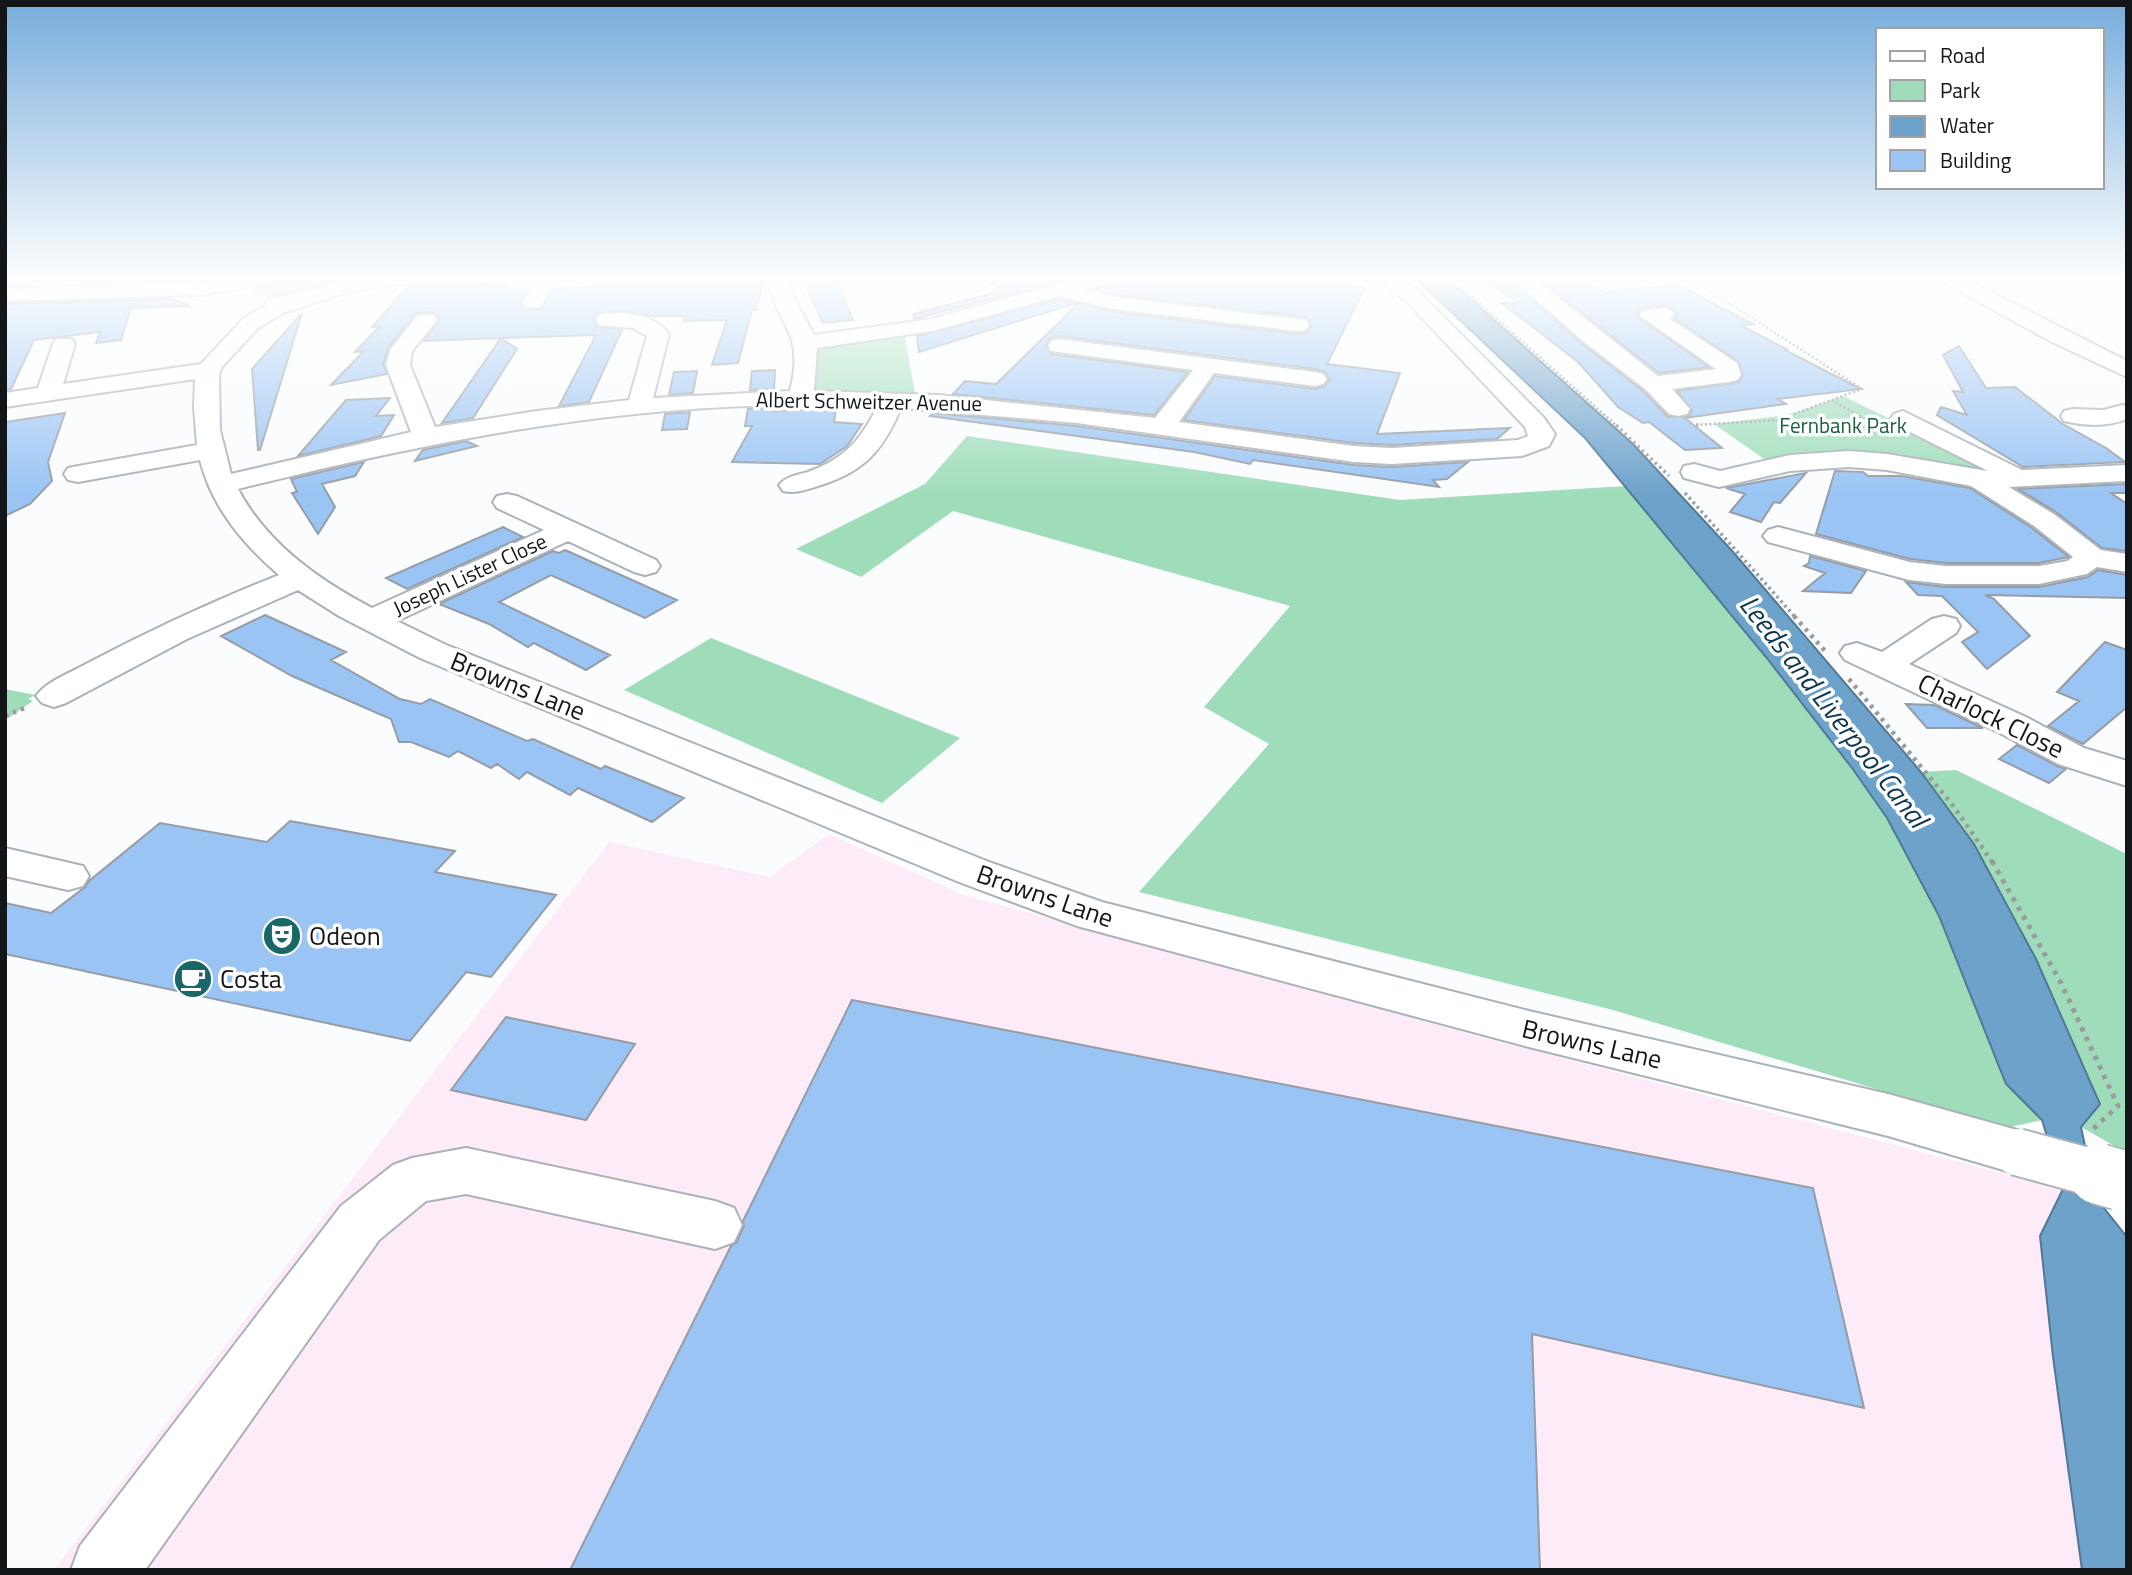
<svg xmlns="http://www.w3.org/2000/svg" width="2132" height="1575" font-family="'Titillium Web',sans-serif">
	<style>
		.industrial { fill: #fdecf8 }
		.green { fill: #9fddba }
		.water { fill: #6da2cb; stroke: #527896; stroke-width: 2 }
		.building { fill: #99c4f4; stroke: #969ca4; stroke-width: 2 }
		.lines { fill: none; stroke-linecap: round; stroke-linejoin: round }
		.minor-casing { stroke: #aab1b9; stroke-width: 4 }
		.path-far3 { stroke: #999c9e; stroke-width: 2.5; stroke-dasharray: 2 2.5; stroke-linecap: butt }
		.path-far2 { stroke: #999c9e; stroke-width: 3.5; stroke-dasharray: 2.5 3.5; stroke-linecap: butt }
		.path-far1 { stroke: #999c9e; stroke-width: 4.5; stroke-dasharray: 3.5 5; stroke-linecap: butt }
		.path { stroke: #999c9e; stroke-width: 5; stroke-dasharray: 4.5 6; stroke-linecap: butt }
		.minor { fill: #fff; fill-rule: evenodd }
		.minor-bridge-far1-casing { stroke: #aab1b9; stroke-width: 50; stroke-linecap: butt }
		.minor-bridge-casing { stroke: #aab1b9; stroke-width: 63; stroke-linecap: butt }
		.minor-bridge-far1 { stroke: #fff; stroke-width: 46 }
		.minor-bridge { stroke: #fff; stroke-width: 60 }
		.labels { text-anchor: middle; stroke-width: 7; stroke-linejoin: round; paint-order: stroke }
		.far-street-label { font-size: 21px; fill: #131619; stroke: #fff }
		.far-park-label { font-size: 21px; fill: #196240; stroke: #fff }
		.street-label { font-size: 26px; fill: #131619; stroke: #fff }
		.poi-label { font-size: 26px; fill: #131619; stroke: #fff; text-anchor: start }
		.water-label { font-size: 28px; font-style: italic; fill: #0c3753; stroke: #fff }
	</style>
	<rect width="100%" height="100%" fill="#fafcfd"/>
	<path class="industrial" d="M 829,834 L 964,895 L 1474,1035 L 2063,1189 L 2040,1236 L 2053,1357 L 2082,1570 L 54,1570 L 609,842 L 770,877 Z"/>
	<path class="green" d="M 5,276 L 56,276 L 46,281 L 5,292 Z
		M 275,276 L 334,276 L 336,278 C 327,295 266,302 251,290 L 255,284 Z
		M 904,332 L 916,399 L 804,397 L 810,344 Z
		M 1843,396 L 1985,465 L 1988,472 L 1959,474 L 1767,461 L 1714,424 L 1789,415 Z
		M 967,436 L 1400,500 L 1626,486 L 1766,657 L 1852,768 L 1887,818 L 1939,916 L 2006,1084 L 2042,1120 L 2006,1128 L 1613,1010 L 1139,892 L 1269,744 L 1204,707 L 1290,606 L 953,511 L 861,577 L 796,549 L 925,484 Z
		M 711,638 L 960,738 L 882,803 L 624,690 Z
		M 5,689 L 35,695 L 28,699 L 33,701 L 5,720 Z
		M 1956,770 L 2127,854 L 2127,1153 L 2081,1127 L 2100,1104 L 2036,959 L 1974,844 L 1921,772 Z"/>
	<path class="water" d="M 1413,276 L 1445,276 L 1633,444 L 1734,553 L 1921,772 L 1974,844 L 2036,959 L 2100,1104 L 2081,1127 L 2096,1198 L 2127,1237 L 2127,1570 L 2082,1570 L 2053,1357 L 2040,1236 L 2063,1189 L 2042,1120 L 2006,1084 L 1939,916 L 1887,818 L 1852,768 L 1766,657 L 1585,438 Z"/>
	<path class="building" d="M 93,276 L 182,276 L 183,281 L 79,284 Z
		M 761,276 L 760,280 L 764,280 L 756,310 L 752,310 L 738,363 L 712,365 L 727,320 L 684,321 L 686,316 L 650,316 L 617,310 L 597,314 L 594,319 L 597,326 L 622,330 L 589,402 L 559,406 L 596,335 L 501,338 L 517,349 L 473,418 L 442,423 L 501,338 L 424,341 L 440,320 L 434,312 L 416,313 L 388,348 L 383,364 L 387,374 L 331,385 L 364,351 L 355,352 L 379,327 L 372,327 L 407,287 L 509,283 L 505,290 L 528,289 L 520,303 L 524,309 L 540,310 L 554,289 L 592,286 L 596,279 Z
		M 973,276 L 1079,276 L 914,319 L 913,314 L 1005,290 Z
		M 1122,276 L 1260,276 L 1365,287 L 1327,364 L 1400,373 L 1377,434 L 1510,428 L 1497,439 L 1392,445 L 1354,443 L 1184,420 L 1215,376 L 1315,389 L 1325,386 L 1330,379 L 1325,372 L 1315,369 L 1059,336 L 1050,338 L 1046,345 L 1051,354 L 1188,372 L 1154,415 L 953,394 L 965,381 L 996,384 L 1079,303 L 1114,312 L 1298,334 L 1306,333 L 1311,326 L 1306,317 L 1114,294 L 1093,289 L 1117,283 Z
		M 1480,276 L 1507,276 L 1582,344 L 1643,391 L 1668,417 L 1688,417 L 1692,410 L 1677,391 L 1739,382 L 1743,374 L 1738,361 L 1674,318 L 1677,314 L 1671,307 L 1663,305 L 1643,308 L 1637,313 L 1637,317 L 1709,367 L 1659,373 L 1535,276 L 1570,276 L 1605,293 L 1676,284 L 1753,324 L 1742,326 L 1788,350 L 1785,350 L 1861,389 L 1778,399 L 1786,404 L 1685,418 L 1722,448 L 1685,450 L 1649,422 L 1643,423 L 1618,407 L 1578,362 L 1502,303 L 1519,303 Z
		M 835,279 L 853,320 L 823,323 L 804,282 Z
		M 172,299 L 190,306 L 131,308 L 121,340 L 96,343 L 100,332 L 34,340 L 11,389 L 5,390 L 5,304 Z
		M 1060,299 L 1077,303 L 919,352 L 917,336 Z
		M 302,313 L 260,450 L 258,450 L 252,369 Z
		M 1959,346 L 1986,388 L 2015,387 L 2063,424 L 2106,448 L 2125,462 L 2023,467 L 1937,415 L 1941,407 L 1967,415 L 1953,391 L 1963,392 L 1943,355 Z
		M 775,370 L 774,389 L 750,390 L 752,371 Z
		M 697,371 L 693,393 L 669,395 L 674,372 Z
		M 390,398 L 376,416 L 394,415 L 381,436 L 298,456 L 346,400 Z
		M 774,408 L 774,411 L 836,409 L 834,422 L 862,424 L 847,446 L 820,464 L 732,462 L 752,426 L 745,426 L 748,409 Z
		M 690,412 L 687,429 L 662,430 L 665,414 Z
		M 65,413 L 48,462 L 52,481 L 30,504 L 5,516 L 5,422 Z
		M 933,413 L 1077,426 L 1354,465 L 1392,467 L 1468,462 L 1447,479 L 1433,480 L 1439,487 L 1253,460 L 1250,464 L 1194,452 L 930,416 Z
		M 466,441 L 477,446 L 415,461 L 423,450 Z
		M 364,462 L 355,476 L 322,484 L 335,507 L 318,534 L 292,493 L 297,492 L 291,479 Z
		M 1835,471 L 1863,472 L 1868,476 L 1901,476 L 1970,488 L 2032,528 L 2069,557 L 2039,563 L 1946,563 L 1910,559 L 1816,534 Z
		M 1806,473 L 1780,503 L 1774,502 L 1761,522 L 1730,512 L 1745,494 L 1726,488 Z
		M 2127,484 L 2127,493 L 2111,493 L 2127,504 L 2127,551 L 2102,548 L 2056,512 L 2018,489 Z
		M 503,527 L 523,537 L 407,589 L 386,578 Z
		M 565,550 L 677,600 L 645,618 L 551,575 L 499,602 L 610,655 L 586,670 L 534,643 L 528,647 L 489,624 L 439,604 L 553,551 L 559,553 Z
		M 1810,556 L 1866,571 L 1851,593 L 1803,591 L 1825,573 L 1804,566 L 1809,563 Z
		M 2098,570 L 2127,575 L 2127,598 L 1985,595 L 1994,599 L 2030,636 L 1987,669 L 1962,642 L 1978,632 L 1942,596 L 1918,595 L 1906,582 L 1946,587 L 2039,587 L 2088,577 Z
		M 265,615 L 346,652 L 331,660 L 400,699 L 421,704 L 430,699 L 527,741 L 533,739 L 601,769 L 605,766 L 684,798 L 652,822 L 578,788 L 570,795 L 527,772 L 519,779 L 497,764 L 491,768 L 458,751 L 449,757 L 411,742 L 399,742 L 391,719 L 292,676 L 221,636 Z
		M 2105,642 L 2127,650 L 2127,707 L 2083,744 L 2048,726 L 2079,701 L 2057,692 Z
		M 1906,704 L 1934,705 L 1983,728 L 1927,728 Z
		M 2017,745 L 2057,766 L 2066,769 L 2049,783 L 1999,759 Z
		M 290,821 L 455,851 L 435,872 L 556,895 L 491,977 L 466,972 L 410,1041 L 5,954 L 5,903 L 51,913 L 85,887 L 89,881 L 160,823 L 267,842 Z
		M 852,1000 L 1813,1188 L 1864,1408 L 1532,1334 L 1540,1570 L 570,1570 L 731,1246 L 736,1243 L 744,1226 L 743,1221 Z
		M 506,1017 L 635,1044 L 586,1120 L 451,1090 Z"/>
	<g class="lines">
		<g class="minor-casing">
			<path id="minor" d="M 342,276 L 450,276 L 447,280 L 440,282 L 377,286 L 348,292 L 283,313 L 258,328 L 222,367 L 219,374 L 220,430 L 231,474 L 411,432 L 386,365 L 390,350 L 418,315 L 434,315 L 437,320 L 412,351 L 410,365 L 435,427 L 537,411 L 629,400 L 647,336 L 633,328 L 599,325 L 596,320 L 599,315 C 621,310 655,314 669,334 L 653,398 L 790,391 C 806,329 775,326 767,276 L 787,276 L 792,294 L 814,335 L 931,319 L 1088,276 L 1119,276 L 1116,280 L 1083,289 L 1114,297 L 1298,319 L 1306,320 L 1309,325 L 1306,330 L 1298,331 L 1114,309 L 1060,296 L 932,331 L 817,348 L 814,391 L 939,395 L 1155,418 L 1193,370 L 1051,351 L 1048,346 L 1051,341 L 1059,339 L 1315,372 L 1323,374 L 1327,379 L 1323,384 L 1315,386 L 1214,373 L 1179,422 L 1354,446 L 1392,448 L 1518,440 L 1528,436 L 1525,427 L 1406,301 L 1375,276 L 1397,276 L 1420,293 L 1544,418 L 1555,434 L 1549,446 L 1522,456 L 1392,464 L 1354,462 L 1077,423 L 901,408 C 883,450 865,471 821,485 C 808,489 797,494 783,491 L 779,485 C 786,476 798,475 808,472 C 844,459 861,440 877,407 C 660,395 447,437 238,489 C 267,544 319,580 372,608 L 544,530 L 497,508 L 493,502 L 497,496 L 507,494 L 517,496 L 656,560 L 660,566 L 656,572 L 645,575 L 634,572 L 568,541 L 397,621 L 444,644 L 989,862 L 1102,902 L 1529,1011 L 1888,1094 L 2017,1130 L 2035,1136 L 2043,1152 L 2035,1168 L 2017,1174 L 1888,1136 L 1529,1047 L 1077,926 L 959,882 L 420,658 L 339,616 L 298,590 L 187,639 L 66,703 L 54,707 L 42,703 L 36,696 C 47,681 70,673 86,664 C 149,631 213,601 279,575 C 242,543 212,507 200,460 L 78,482 L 68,480 L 64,474 L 68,468 L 78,466 L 197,445 L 194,407 L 195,379 L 5,407 L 5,393 L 38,388 L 53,344 L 56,339 L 72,339 L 75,344 L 63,384 L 201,364 L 243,319 L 266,305 L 268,299 L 323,288 Z
				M 539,276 L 559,276 L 540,307 L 526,307 L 523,303 Z
				M 1509,276 L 1531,276 L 1658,376 L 1716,369 L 1639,315 L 1643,311 L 1663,308 L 1670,310 L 1674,314 L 1670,319 L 1737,363 L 1741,375 L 1737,380 L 1729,382 L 1672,389 L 1690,409 L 1687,414 L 1678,416 L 1669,414 L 1645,389 L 1584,342 Z
				M 1936,276 L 1960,276 L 2127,361 L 2127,377 L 2050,341 L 1939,280 Z
				M 240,277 L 247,279 L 250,283 L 247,287 L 201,295 L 5,301 L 5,289 L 201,283 Z
				M 2122,405 L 2127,406 L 2127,419 C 2107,427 2085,426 2064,421 L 2061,416 L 2064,411 L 2073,409 L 2104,410 Z
				M 1903,411 L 2022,470 L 2127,465 L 2127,481 L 2009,487 L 2054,514 L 2101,550 L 2127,554 L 2127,572 L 2097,567 L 2087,574 L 2039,584 L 1946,584 L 1909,580 L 1768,542 L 1763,536 L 1768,530 L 1778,527 L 1910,562 L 1946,566 L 2039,566 L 2067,561 L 2073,557 L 2034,526 L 1971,486 L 1887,470 L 1849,467 L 1790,471 L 1719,487 L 1684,478 L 1681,472 L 1684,466 L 1694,464 L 1720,471 L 1790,455 L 1849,451 L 1887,454 L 1988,471 L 1894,424 L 1890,419 L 1894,414 Z
				M 1944,616 L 1956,619 L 1960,626 L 1956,633 L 1909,664 L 2026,717 L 2084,748 L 2127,761 L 2127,786 L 2058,764 L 2000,733 L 1845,660 L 1840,653 L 1845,646 L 1857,643 L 1882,652 L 1932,619 Z
				M 5,848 L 83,866 L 89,876 L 83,886 L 68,890 L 5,876 Z
				M 466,1148 L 715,1201 L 734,1208 L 742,1225 L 734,1242 L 715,1249 L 466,1194 L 426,1201 L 379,1240 L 145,1570 L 71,1570 L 80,1546 L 341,1206 L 393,1165 L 412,1158 Z"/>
		</g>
		<path class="path-far3" d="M 1449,276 L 1618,427
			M 1687,276 L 1862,389 L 1777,420 L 1696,425
			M 1832,400 L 1878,427
			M 1777,420 L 1785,427"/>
		<path class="path-far2" d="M 1616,425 L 1669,476
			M 1696,425 L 1700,425
			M 1782,425 L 1809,434 L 1845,434
			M 1875,425 L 1879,427
			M 1854,434 L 1884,431
			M 1685,493 L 1796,618"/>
		<path class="path-far1" d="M 1794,616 L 1825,651
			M 1849,679 L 1954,807 L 1993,863
			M 5,716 L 27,707"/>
		<path class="path" d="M 1992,861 L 2061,983 L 2118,1106 L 2091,1131"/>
		<use href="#minor" class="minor"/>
		<g class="minor-bridge-far1-casing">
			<path id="minor-bridge-far1" d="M 2017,1152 L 2105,1176"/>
		</g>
		<g class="minor-bridge-casing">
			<path id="minor-bridge" d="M 2099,1174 L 2120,1180"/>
		</g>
		<use href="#minor-bridge-far1" class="minor-bridge-far1"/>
		<use href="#minor-bridge" class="minor-bridge"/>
	</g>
	<linearGradient id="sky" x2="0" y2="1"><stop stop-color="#77addc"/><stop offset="0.56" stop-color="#fdfefe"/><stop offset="1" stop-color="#fdfefe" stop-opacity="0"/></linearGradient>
	<rect width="2132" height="496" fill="url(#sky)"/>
	<defs>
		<g id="theatre-disc" transform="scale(2.0125)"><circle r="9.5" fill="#196767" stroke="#fff"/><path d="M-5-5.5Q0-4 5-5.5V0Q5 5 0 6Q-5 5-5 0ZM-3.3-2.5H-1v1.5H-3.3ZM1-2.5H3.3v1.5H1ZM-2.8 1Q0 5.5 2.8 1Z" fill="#fff"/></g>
		<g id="cafe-disc" transform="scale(2.0125)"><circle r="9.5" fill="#196767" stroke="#fff"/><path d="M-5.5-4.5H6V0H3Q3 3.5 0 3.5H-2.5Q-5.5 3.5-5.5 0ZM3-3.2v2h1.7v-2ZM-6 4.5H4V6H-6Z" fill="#fff"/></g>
	</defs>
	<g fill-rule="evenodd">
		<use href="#theatre-disc" x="282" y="936"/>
		<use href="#cafe-disc" x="193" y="979"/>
	</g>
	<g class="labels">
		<g class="far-street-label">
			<text transform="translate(869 402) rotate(1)" y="7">Albert Schweitzer Avenue</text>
			<text transform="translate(470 575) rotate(-25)" y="7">Joseph Lister Close</text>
		</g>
		<g class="far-park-label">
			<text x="1843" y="433">Fernbank Park</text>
		</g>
		<g class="street-label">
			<text transform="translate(518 686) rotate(22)" y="9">Browns Lane</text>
			<text transform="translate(1991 716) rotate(26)" y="9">Charlock Close</text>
			<text transform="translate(1045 896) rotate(19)" y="9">Browns Lane</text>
			<text transform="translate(1592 1044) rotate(13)" y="9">Browns Lane</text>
		</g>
		<g class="poi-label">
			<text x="309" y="945">Odeon</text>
			<text x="220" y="988">Costa</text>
		</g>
		<g class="water-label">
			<text transform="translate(1834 711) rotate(52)" y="10">Leeds and Liverpool Canal</text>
		</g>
	</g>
	<rect width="2132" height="1575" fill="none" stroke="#131619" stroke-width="14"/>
	<rect x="1876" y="28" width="228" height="161" fill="#ffffff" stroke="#a1a2a3" stroke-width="2"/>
	<rect x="1890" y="51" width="35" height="10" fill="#ffffff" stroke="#a1a2a3" stroke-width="2"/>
	<text x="1940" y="63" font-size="21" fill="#131619">Road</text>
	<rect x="1890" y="80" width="35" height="21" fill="#9fddba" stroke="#a1a2a3" stroke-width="2"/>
	<text x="1940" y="98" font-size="21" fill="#131619">Park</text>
	<rect x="1890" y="116" width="35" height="21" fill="#6da2cb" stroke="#a1a2a3" stroke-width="2"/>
	<text x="1940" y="133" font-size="21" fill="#131619">Water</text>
	<rect x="1890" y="150" width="35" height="21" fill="#99c4f4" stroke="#a1a2a3" stroke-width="2"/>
	<text x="1940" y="168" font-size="21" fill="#131619">Building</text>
</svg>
